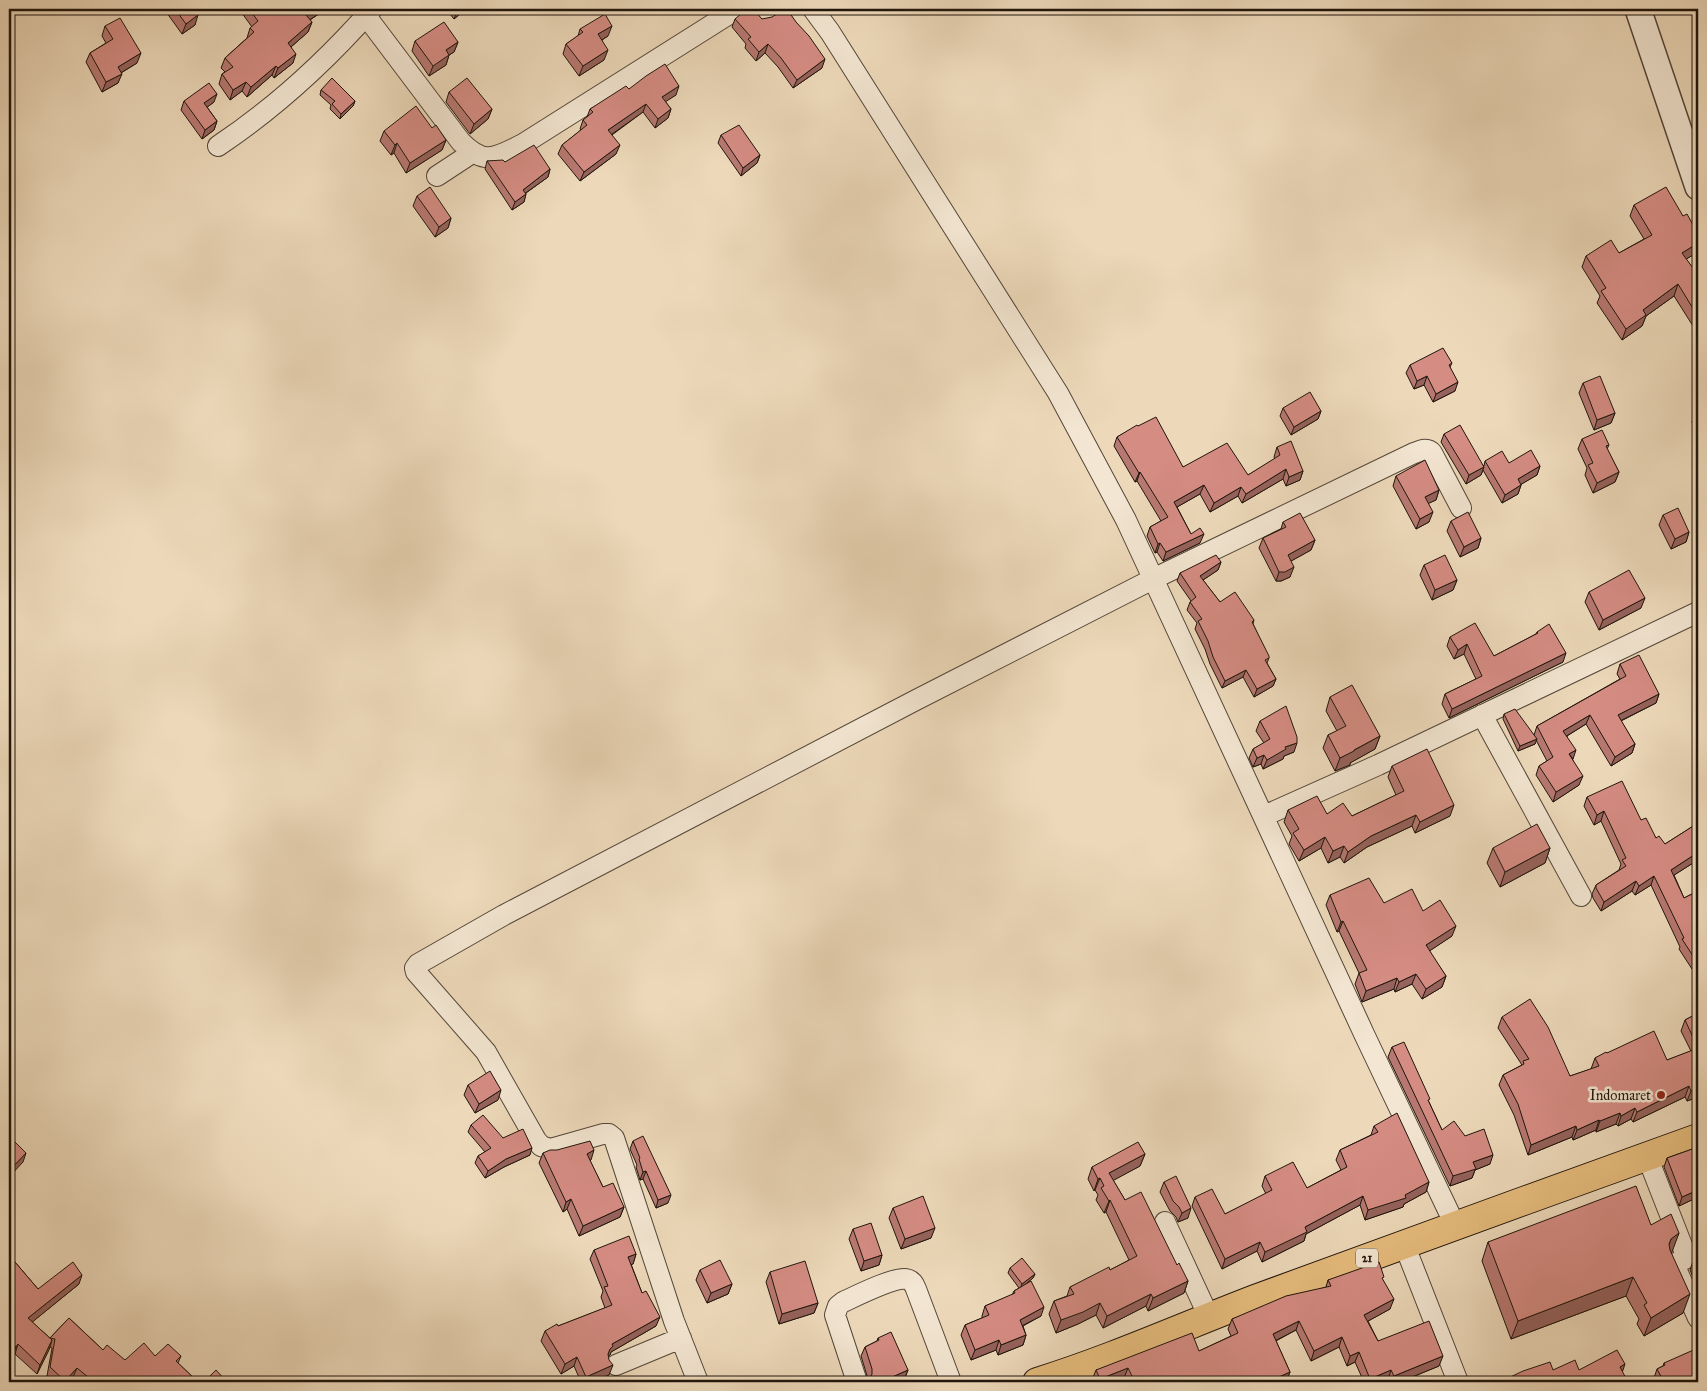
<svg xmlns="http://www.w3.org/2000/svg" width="1707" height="1391" font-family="'IM FELL Great Primer',serif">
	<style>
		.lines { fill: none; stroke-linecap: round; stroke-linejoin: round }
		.minor-casing { stroke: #534638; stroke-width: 22 }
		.tertiary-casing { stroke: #534638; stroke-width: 28 }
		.trunk-casing { stroke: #20150c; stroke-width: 30 }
		.minor { stroke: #f3e6d2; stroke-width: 20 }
		.tertiary { stroke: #f3e6d2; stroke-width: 25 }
		.trunk { stroke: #e6bc7d; stroke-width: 28 }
		.wall { fill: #b77871; stroke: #20150c }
		.shaded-wall { fill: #95625c; stroke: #20150c }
		.building { fill: #d58c83; stroke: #20150c }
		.poi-dot { fill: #8f2418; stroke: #f3e6d2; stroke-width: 2 }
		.labels { text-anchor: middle; stroke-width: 5; stroke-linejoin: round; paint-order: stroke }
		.shield { fill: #f3e6d2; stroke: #5f5447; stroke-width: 1 }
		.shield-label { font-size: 12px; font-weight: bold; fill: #20150c }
		.poi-label { font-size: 14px; fill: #20150c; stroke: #f3e6d2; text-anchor: end }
	</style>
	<rect width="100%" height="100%" fill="#edd9ba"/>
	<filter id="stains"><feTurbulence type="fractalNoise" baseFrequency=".004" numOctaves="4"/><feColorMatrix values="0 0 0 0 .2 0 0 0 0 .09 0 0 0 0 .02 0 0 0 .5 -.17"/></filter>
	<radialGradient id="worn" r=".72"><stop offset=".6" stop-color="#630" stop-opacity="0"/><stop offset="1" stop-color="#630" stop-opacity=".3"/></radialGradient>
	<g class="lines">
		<g class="minor-casing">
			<path id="minor" d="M 813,9 L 830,32 L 1058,393 L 1126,520 L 1365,1036 L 1455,1225
				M 366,16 L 461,142 C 485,166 495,158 523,144 L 737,9
				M 218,146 C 275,108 327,60 372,9
				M 437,176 L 472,153
				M 1482,715 L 1581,896
				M 1264,816 L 1378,765 L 1698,612
				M 1647,1156 L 1687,1258 L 1674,1264 L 1698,1318
				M 1165,1222 L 1209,1317
				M 1404,1244 L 1458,1382
				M 616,1365 L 681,1338
				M 698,1382 L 674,1321 L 614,1138 L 609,1134 L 603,1134 L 550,1149 L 541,1146 L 536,1140 L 486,1052 L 416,972 L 415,968 L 418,964 L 504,915 L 916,700 L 1153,579 L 1414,453 C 1420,451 1427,447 1432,453 L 1461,508
				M 857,1382 L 835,1315 L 838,1306 L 843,1302 C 856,1296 894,1277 906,1279 C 912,1280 914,1284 916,1289 L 951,1382"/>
		</g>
		<g class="tertiary-casing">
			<path id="tertiary" d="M 1638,9 L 1698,187"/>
		</g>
		<g class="trunk-casing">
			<path id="trunk" d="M 1037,1382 C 1111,1359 1182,1327 1255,1299 C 1403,1245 1550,1191 1698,1138"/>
		</g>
		<use href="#minor" class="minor"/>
		<use href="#tertiary" class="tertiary"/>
		<use href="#trunk" class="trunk"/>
	</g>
	<path class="wall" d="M 164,9 L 194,9 L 195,25 L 182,34 Z
		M 239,9 L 326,9 L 310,20 L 312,22 L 308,32 L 291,47 L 293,63 L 274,78 L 272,75 L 247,97 L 242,91 L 230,100 L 219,84 L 222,74 L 225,72 L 221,68 L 225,58 L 247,38 L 250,28 L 252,27 Z
		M 446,9 L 466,9 L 454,19 Z
		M 735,19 L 762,19 L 822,68 L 793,88 L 778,67 L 765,53 L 756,61 L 745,48 L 746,44 L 732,27 Z
		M 105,26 L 137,63 L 121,73 L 118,83 L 102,92 L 86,62 L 90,53 L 106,43 L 102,36 Z
		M 580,29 L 608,36 L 602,40 L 604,60 L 579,76 L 563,54 L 566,44 L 578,36 Z
		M 415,41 L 458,42 L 454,52 L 449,55 L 446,65 L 429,76 L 412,51 Z
		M 629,89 L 676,95 L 665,101 L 671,109 L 668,118 L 655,128 L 643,112 L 612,135 L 616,154 L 580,181 L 558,154 L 562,145 L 581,130 L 580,129 L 583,120 L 587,117 L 590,109 Z
		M 321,90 L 355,101 L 353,106 L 340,119 L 330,109 L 331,105 L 320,95 Z
		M 449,92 L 492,109 L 488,119 L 470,134 L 446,102 Z
		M 184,101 L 214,102 L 207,107 L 217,121 L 214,130 L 202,139 L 181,110 Z
		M 432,128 L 446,140 L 442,150 L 406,173 L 394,153 L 391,155 L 380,141 L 384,131 Z
		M 721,135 L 760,155 L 757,163 L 741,176 L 718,143 Z
		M 487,161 L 505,162 L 550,169 L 548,177 L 526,193 L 524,202 L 512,210 L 485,169 Z
		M 417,196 L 451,218 L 448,228 L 435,237 L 413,206 Z
		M 1634,205 L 1683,216 L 1698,234 L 1698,252 L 1686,259 L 1698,275 L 1698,323 L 1693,326 L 1674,296 L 1646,316 L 1642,326 L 1622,340 L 1597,303 L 1600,296 L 1582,267 L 1586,256 L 1619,253 L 1644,239 L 1630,216 Z
		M 1452,363 L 1450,367 L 1455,391 L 1433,402 L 1424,385 L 1414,389 L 1406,373 L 1410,365 Z
		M 1583,383 L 1615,413 L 1611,423 L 1594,430 L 1579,393 Z
		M 1283,408 L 1321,411 L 1318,419 L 1291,435 L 1280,416 Z
		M 1698,414 L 1698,438 L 1692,422 L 1695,415 Z
		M 1138,426 L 1183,467 L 1248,475 L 1275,459 L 1274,457 L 1277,447 L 1303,471 L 1300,480 L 1286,486 L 1283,479 L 1242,503 L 1238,496 L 1210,512 L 1200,494 L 1177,507 L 1191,534 L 1200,543 L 1163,561 L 1157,552 L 1155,553 L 1147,536 L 1150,527 L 1161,521 L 1137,481 L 1135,482 L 1114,446 L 1117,437 Z
		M 1444,434 L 1484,466 L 1485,461 L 1540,466 L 1537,475 L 1521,484 L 1521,485 L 1518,494 L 1502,503 L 1483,470 L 1481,475 L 1466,484 L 1441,442 Z
		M 1582,439 L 1609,445 L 1607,449 L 1619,472 L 1615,482 L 1593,493 L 1585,475 L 1587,468 L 1578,449 Z
		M 1396,476 L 1439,490 L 1436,500 L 1428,503 L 1429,522 L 1416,529 L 1393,486 Z
		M 1663,515 L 1689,532 L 1686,542 L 1671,549 L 1659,525 Z
		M 1451,521 L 1481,538 L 1478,548 L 1460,557 L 1447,531 Z
		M 1283,522 L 1315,540 L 1311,550 L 1291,561 L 1290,577 L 1281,581 L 1276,581 L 1259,548 L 1263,538 L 1281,529 Z
		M 1221,562 L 1218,570 L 1203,580 L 1220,602 L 1254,620 L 1253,624 L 1269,658 L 1267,663 L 1276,679 L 1273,686 L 1254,697 L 1243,677 L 1222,688 L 1210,664 L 1205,649 L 1195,629 L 1197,623 L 1187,610 L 1190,602 L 1191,601 L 1177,581 L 1180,573 Z
		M 1424,565 L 1457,580 L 1453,590 L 1432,600 L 1420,575 Z
		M 1589,592 L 1641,608 L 1599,630 L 1585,602 Z
		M 1537,632 L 1563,662 L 1449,718 L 1442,704 L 1445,694 L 1476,679 L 1464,654 L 1454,659 L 1447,646 L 1450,637 L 1494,656 L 1536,634 Z
		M 1620,664 L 1659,694 L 1656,703 L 1621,721 L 1635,744 L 1632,753 L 1611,766 L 1586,724 L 1567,736 L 1579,785 L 1553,802 L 1536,775 L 1539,766 L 1547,761 L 1536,740 L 1535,744 L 1518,751 L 1503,719 L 1504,714 L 1534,735 L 1537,726 L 1620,679 L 1617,674 Z
		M 1330,697 L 1380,736 L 1375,749 L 1350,763 L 1350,765 L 1335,771 L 1323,748 L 1328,735 L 1337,731 L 1326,711 Z
		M 1260,721 L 1294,752 L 1284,756 L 1283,759 L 1263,769 L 1261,764 L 1253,767 L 1249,758 L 1253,749 L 1264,743 L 1256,731 Z
		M 1392,766 L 1450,816 L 1415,833 L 1412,826 L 1367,847 L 1344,863 L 1340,857 L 1328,863 L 1321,848 L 1299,861 L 1289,844 L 1292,836 L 1284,822 L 1288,810 L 1352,816 L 1396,795 L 1388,777 Z
		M 1587,797 L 1641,820 L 1656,838 L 1665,844 L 1698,823 L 1698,864 L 1696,866 L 1693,863 L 1674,875 L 1684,898 L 1698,891 L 1698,967 L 1697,965 L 1692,969 L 1679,949 L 1680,947 L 1651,885 L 1635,895 L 1632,891 L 1601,911 L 1593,898 L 1592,894 L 1596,885 L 1619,870 L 1621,864 L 1601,821 L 1594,825 L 1584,806 Z
		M 1493,848 L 1550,848 L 1545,863 L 1500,887 L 1487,863 Z
		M 1330,895 L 1384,903 L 1423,911 L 1452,936 L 1429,951 L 1446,976 L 1442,987 L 1422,999 L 1412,984 L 1395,992 L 1394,989 L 1362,1002 L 1355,984 L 1359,973 L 1339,931 L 1337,932 L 1326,905 Z
		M 1698,1013 L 1698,1097 L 1687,1101 L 1685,1097 L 1633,1122 L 1631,1119 L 1618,1126 L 1616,1124 L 1596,1132 L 1596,1130 L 1573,1140 L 1572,1137 L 1528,1155 L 1514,1115 L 1499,1085 L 1503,1075 L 1522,1065 L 1498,1028 L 1502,1017 L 1570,1076 L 1591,1069 L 1595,1058 L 1607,1053 L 1667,1060 L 1691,1051 L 1681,1031 L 1685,1020 Z
		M 1392,1047 L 1429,1102 L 1442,1130 L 1465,1136 L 1490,1164 L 1475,1170 L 1472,1178 L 1450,1186 L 1388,1057 Z
		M 468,1085 L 498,1100 L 475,1113 L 464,1095 Z
		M 471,1125 L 503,1138 L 530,1155 L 504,1167 L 485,1178 L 475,1163 L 478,1156 L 485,1152 L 468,1132 Z
		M 1374,1126 L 1429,1182 L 1426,1192 L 1404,1204 L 1403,1207 L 1365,1220 L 1360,1205 L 1306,1234 L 1304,1241 L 1262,1262 L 1257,1251 L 1222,1269 L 1192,1206 L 1195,1197 L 1225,1214 L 1266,1194 L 1262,1186 L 1265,1176 L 1307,1188 L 1341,1170 L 1336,1160 L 1340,1150 L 1371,1135 Z
		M 633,1141 L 668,1203 L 656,1208 L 643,1179 L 640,1180 L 636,1167 L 637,1165 L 630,1149 Z
		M 1698,1147 L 1698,1197 L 1679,1206 L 1664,1167 L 1667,1158 Z
		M 543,1153 L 591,1160 L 590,1161 L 603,1187 L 624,1207 L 620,1217 L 579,1236 L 567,1209 L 563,1212 L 539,1163 Z
		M 1145,1154 L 1140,1166 L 1113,1180 L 1125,1200 L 1177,1265 L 1188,1281 L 1184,1293 L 1148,1311 L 1146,1306 L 1103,1328 L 1096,1315 L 1078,1324 L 1056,1333 L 1049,1314 L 1054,1301 L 1067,1296 L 1070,1287 L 1110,1270 L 1129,1260 L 1106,1212 L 1104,1213 L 1096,1200 L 1098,1195 L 1095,1190 L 1094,1191 L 1088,1179 L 1092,1167 Z
		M 1164,1182 L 1188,1218 L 1178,1222 L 1176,1217 L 1170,1211 L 1160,1192 Z
		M 893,1208 L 931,1238 L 901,1249 L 889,1218 Z
		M 1651,1225 L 1679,1233 L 1671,1252 L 1683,1313 L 1644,1336 L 1637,1324 L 1639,1319 L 1626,1296 L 1511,1339 L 1482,1261 L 1488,1242 Z
		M 853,1229 L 882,1255 L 879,1265 L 861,1271 L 849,1239 Z
		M 594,1250 L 636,1254 L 633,1264 L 631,1264 L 642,1293 L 656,1326 L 611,1352 L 610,1355 L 608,1357 L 609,1375 L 592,1382 L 581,1382 L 574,1366 L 561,1374 L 541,1341 L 545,1331 L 605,1308 L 601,1297 L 603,1291 L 590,1259 Z
		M 9,1255 L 38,1289 L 79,1284 L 32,1322 L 50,1338 L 69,1318 L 103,1350 L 125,1360 L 155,1356 L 181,1356 L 178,1363 L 198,1382 L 80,1382 L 73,1377 L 68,1382 L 54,1382 L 47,1376 L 52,1348 L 50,1347 L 37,1374 L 15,1354 L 12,1357 L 9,1353 Z
		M 1698,1258 L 1698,1289 L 1690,1270 L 1693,1261 Z
		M 1010,1268 L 1035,1274 L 1033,1278 L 1026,1284 L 1041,1316 L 1023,1326 L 1026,1335 L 1023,1345 L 998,1355 L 996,1350 L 971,1360 L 961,1335 L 965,1325 L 982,1318 L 982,1316 L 985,1306 L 1012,1295 L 1014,1291 L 1019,1288 L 1008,1273 Z
		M 700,1270 L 732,1284 L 728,1294 L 707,1303 L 696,1280 Z
		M 770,1272 L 818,1303 L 814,1313 L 779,1324 L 766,1282 Z
		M 1328,1280 L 1383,1280 L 1390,1309 L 1368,1321 L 1378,1341 L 1439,1366 L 1400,1382 L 1389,1382 L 1388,1380 L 1381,1382 L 1364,1382 L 1355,1362 L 1347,1366 L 1339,1347 L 1311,1361 L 1296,1330 L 1276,1341 L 1290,1372 L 1286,1382 L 1126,1382 L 1124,1378 L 1113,1382 L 1093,1382 L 1092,1380 L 1096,1370 L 1199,1351 L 1231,1336 L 1228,1329 L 1232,1319 L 1326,1287 Z
		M 878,1338 L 908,1370 L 904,1380 L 899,1382 L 869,1382 L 868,1379 L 861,1356 L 865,1347 L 877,1341 Z
		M 1664,1363 L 1698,1382 L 1656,1382 L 1654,1378 L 1657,1369 L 1663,1366 Z"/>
	<path class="shaded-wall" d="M 316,9 L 326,9 L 302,25 L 306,15 Z
		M 458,9 L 466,9 L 454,19 Z
		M 198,15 L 195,25 L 182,34 L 186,24 Z
		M 312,22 L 308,32 L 284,53 L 288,43 Z
		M 612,26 L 608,36 L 595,44 L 598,34 Z
		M 458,42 L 454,52 L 449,55 L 446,65 L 429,76 L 433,66 L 446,50 Z
		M 768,44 L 765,53 L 756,61 L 759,52 Z
		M 608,50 L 604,60 L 579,76 L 583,66 Z
		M 141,53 L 137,63 L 114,77 L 118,67 Z
		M 296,54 L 293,63 L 274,78 L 278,68 Z
		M 825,59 L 822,68 L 793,88 L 797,80 Z
		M 276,66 L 272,75 L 247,97 L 251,87 Z
		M 122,74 L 118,83 L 102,92 L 106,82 Z
		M 246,82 L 242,91 L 230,100 L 233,90 Z
		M 679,86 L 676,95 L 659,106 L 662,97 Z
		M 217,94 L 214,102 L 201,112 L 204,103 Z
		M 355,101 L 353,106 L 340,119 L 341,114 Z
		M 646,104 L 643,112 L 605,139 L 608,130 Z
		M 492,109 L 488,119 L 470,134 L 474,124 Z
		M 671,109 L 668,118 L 655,128 L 658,119 Z
		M 217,121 L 214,130 L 202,139 L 205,130 Z
		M 446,140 L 442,150 L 406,173 L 410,163 Z
		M 397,143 L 394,153 L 391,155 L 395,145 Z
		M 620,145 L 616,154 L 580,181 L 584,172 Z
		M 760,155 L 757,163 L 741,176 L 743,168 Z
		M 550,169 L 548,177 L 520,197 L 523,190 Z
		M 526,194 L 524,202 L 512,210 L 515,202 Z
		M 451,218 L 448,228 L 435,237 L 439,227 Z
		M 1698,243 L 1698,252 L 1678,264 L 1682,253 Z
		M 1678,284 L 1674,296 L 1646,316 L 1642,326 L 1622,340 L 1626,329 L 1643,310 Z
		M 1698,314 L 1698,323 L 1693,326 L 1697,315 Z
		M 1427,376 L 1424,385 L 1414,389 L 1417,381 Z
		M 1458,382 L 1455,391 L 1433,402 L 1436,394 Z
		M 1321,411 L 1318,419 L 1291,435 L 1294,427 Z
		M 1615,413 L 1611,423 L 1594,430 L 1597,420 Z
		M 1540,466 L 1537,475 L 1515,488 L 1518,479 Z
		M 1484,467 L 1481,475 L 1466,484 L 1469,475 Z
		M 1286,469 L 1283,479 L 1242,503 L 1246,494 Z
		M 1303,471 L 1300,480 L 1286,486 L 1289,477 Z
		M 1140,472 L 1137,481 L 1135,482 L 1139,473 Z
		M 1619,472 L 1615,482 L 1593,493 L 1597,483 Z
		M 1204,485 L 1200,494 L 1170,511 L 1174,502 Z
		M 1521,485 L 1518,494 L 1502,503 L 1505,495 Z
		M 1241,487 L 1238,496 L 1210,512 L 1214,503 Z
		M 1439,490 L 1436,500 L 1421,507 L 1425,497 Z
		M 1433,512 L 1429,522 L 1416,529 L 1420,519 Z
		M 1689,532 L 1686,542 L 1671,549 L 1675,539 Z
		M 1204,534 L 1200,543 L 1163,561 L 1166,552 Z
		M 1481,538 L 1478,548 L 1460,557 L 1464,547 Z
		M 1315,540 L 1311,550 L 1284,565 L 1288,555 Z
		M 1160,543 L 1157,552 L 1155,553 L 1158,544 Z
		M 1221,562 L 1218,570 L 1197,584 L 1200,576 Z
		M 1294,567 L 1290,577 L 1281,581 L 1276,581 L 1279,572 Z
		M 1457,580 L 1453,590 L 1432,600 L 1435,590 Z
		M 1645,598 L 1641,608 L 1599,630 L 1603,620 Z
		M 1467,644 L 1464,654 L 1454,659 L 1458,650 Z
		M 1566,653 L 1563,662 L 1449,718 L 1452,709 Z
		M 1246,670 L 1243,677 L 1222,688 L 1225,681 Z
		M 1276,679 L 1273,686 L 1254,697 L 1257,689 Z
		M 1659,694 L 1656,703 L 1614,724 L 1618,715 Z
		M 1590,715 L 1586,724 L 1560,740 L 1563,731 Z
		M 1380,736 L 1375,749 L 1350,763 L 1350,765 L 1335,771 L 1340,758 Z
		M 1537,739 L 1535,744 L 1518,751 L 1520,746 Z
		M 1297,743 L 1294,752 L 1284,756 L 1283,759 L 1263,769 L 1267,760 L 1285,747 Z
		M 1635,744 L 1632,753 L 1611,766 L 1615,757 Z
		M 1576,750 L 1573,759 L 1569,754 Z
		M 1264,755 L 1261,764 L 1253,767 L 1257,758 Z
		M 1583,776 L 1579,785 L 1553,802 L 1556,792 Z
		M 1454,805 L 1450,816 L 1415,833 L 1420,822 Z
		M 1604,811 L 1601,821 L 1594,825 L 1597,815 Z
		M 1416,815 L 1412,826 L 1367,847 L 1344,863 L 1348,852 L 1371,836 Z
		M 1325,837 L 1321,848 L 1299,861 L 1304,850 Z
		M 1344,846 L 1340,857 L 1328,863 L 1333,851 Z
		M 1550,848 L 1545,863 L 1500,887 L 1505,872 Z
		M 1697,853 L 1693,863 L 1668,879 L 1671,870 Z
		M 1698,859 L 1698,864 L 1696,866 Z
		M 1654,876 L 1651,885 L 1635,895 L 1639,886 Z
		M 1636,881 L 1632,891 L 1601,911 L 1604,902 Z
		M 1343,921 L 1339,931 L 1337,932 L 1341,922 Z
		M 1456,926 L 1452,936 L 1422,956 L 1426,945 Z
		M 1698,957 L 1698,962 L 1697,965 L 1692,969 L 1695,959 Z
		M 1416,974 L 1412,984 L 1395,992 L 1399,982 Z
		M 1446,976 L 1442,987 L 1422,999 L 1426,989 Z
		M 1397,978 L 1394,989 L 1362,1002 L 1366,991 Z
		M 1689,1086 L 1685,1097 L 1633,1122 L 1637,1112 Z
		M 1698,1088 L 1698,1097 L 1687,1101 L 1691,1091 Z
		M 501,1090 L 498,1100 L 475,1113 L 479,1104 Z
		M 1635,1108 L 1631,1119 L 1618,1126 L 1621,1116 Z
		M 1620,1113 L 1616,1124 L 1596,1132 L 1600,1121 Z
		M 1599,1120 L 1596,1130 L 1573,1140 L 1577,1130 Z
		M 1576,1126 L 1572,1137 L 1528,1155 L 1531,1145 Z
		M 532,1148 L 530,1155 L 504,1167 L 485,1178 L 488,1171 L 506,1159 Z
		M 594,1150 L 591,1160 L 583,1164 L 587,1154 Z
		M 26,1153 L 23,1162 L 9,1177 L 9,1171 Z
		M 1145,1154 L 1140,1166 L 1105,1185 L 1109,1173 Z
		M 1493,1155 L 1490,1164 L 1475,1170 L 1472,1178 L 1450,1186 L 1453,1176 L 1473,1162 Z
		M 646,1171 L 643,1179 L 640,1180 L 643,1172 Z
		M 1100,1178 L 1095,1190 L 1094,1191 L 1098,1179 Z
		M 1429,1182 L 1426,1192 L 1404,1204 L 1403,1207 L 1365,1220 L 1368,1210 Z
		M 1698,1190 L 1698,1197 L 1679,1206 L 1682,1197 Z
		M 671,1195 L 668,1203 L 656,1208 L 658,1200 Z
		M 1363,1196 L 1360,1205 L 1306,1234 L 1304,1241 L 1262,1262 L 1265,1252 L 1305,1227 Z
		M 571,1199 L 567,1209 L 563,1212 L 566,1202 Z
		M 1110,1200 L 1106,1212 L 1104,1213 L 1109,1201 Z
		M 624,1207 L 620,1217 L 579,1236 L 583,1226 Z
		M 1191,1208 L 1188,1218 L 1178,1222 L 1182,1213 Z
		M 935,1228 L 931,1238 L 901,1249 L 905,1239 Z
		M 1679,1233 L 1672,1252 L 1664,1258 L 1671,1239 Z
		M 1260,1242 L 1257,1251 L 1222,1269 L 1225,1259 Z
		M 636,1254 L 633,1264 L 625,1267 L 628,1257 Z
		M 882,1255 L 879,1265 L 861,1271 L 864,1261 Z
		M 1035,1274 L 1033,1278 L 1020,1289 L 1022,1284 Z
		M 82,1275 L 79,1284 L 25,1328 L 28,1318 Z
		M 1633,1277 L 1626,1296 L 1511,1339 L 1518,1321 Z
		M 1188,1281 L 1184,1293 L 1148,1311 L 1153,1298 Z
		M 732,1284 L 728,1294 L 707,1303 L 711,1293 Z
		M 1151,1294 L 1146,1306 L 1103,1328 L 1107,1316 Z
		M 1690,1294 L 1683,1313 L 1644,1336 L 1651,1318 Z
		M 1394,1299 L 1390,1309 L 1361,1325 L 1364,1315 Z
		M 818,1303 L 814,1313 L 779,1324 L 782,1314 Z
		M 1100,1303 L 1096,1315 L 1078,1324 L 1056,1333 L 1061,1320 Z
		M 1044,1307 L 1041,1316 L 1016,1329 L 1020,1320 Z
		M 660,1317 L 656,1326 L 611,1352 L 610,1355 L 606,1358 L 612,1344 Z
		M 1299,1321 L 1296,1330 L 1269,1344 L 1273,1334 Z
		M 1026,1335 L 1023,1345 L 998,1355 L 1001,1345 Z
		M 1342,1337 L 1339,1347 L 1311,1361 L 1314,1351 Z
		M 52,1340 L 49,1350 L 37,1374 L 40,1365 Z
		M 999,1340 L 996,1350 L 971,1360 L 975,1350 Z
		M 18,1344 L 15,1354 L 12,1357 L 16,1347 Z
		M 1359,1352 L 1355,1362 L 1347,1366 L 1350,1356 Z
		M 1443,1356 L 1439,1366 L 1400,1382 L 1392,1382 L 1394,1376 Z
		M 577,1357 L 574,1366 L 561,1374 L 565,1364 Z
		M 1625,1364 L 1622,1373 L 1620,1367 Z
		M 613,1365 L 609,1375 L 592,1382 L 584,1382 L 586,1377 Z
		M 77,1368 L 73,1377 L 68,1382 L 64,1382 Z
		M 1128,1368 L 1124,1378 L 1113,1382 L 1099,1382 L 1100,1379 Z
		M 908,1370 L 904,1380 L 899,1382 L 885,1382 L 890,1378 Z
		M 1391,1370 L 1388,1380 L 1381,1382 L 1369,1382 L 1370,1379 Z
		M 1290,1372 L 1286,1382 L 1268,1382 Z"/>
	<path class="building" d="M 175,9 L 194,9 L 198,15 L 186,24 Z
		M 249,9 L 316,9 L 306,15 L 312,22 L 288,43 L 296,54 L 278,68 L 276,66 L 251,87 L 246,82 L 233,90 L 222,74 L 233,67 L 225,58 L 254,32 L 250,28 L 258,21 Z
		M 747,9 L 753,9 L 762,19 L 772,17 L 785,9 L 787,9 L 796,22 L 809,36 L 825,59 L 797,80 L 781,58 L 768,44 L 759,52 L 748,39 L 751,37 L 735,19 Z
		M 605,14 L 612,26 L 598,34 L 608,50 L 583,66 L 566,44 L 583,32 L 580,29 Z
		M 120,18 L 141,53 L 118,67 L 122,74 L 106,82 L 90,53 L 113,39 L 105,26 Z
		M 444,22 L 458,42 L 446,50 L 449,55 L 433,66 L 415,41 Z
		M 665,64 L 679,86 L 662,97 L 671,109 L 658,119 L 646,104 L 608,130 L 620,145 L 584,172 L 562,145 L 587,125 L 583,120 L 593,112 L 590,109 L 626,86 L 629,89 L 646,76 Z
		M 332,78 L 355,101 L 341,114 L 332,104 L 335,101 L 321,90 Z
		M 467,78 L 492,109 L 474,124 L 449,92 Z
		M 209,83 L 217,94 L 204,103 L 217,121 L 205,130 L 184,101 Z
		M 416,106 L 432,128 L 436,125 L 446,140 L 410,163 L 397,143 L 395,145 L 384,131 Z
		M 739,125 L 760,155 L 743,168 L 721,135 Z
		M 534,145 L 550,169 L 523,190 L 526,194 L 515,202 L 487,161 L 503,160 L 505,162 Z
		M 430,187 L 451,218 L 439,227 L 417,196 Z
		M 1666,187 L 1683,216 L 1687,214 L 1698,234 L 1698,243 L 1682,253 L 1698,275 L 1698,314 L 1697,315 L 1678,284 L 1643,310 L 1646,315 L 1626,329 L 1601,291 L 1606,288 L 1586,256 L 1611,240 L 1619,253 L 1652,235 L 1634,205 Z
		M 1443,348 L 1452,363 L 1449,365 L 1458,382 L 1436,394 L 1427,376 L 1417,381 L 1410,365 Z
		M 1600,376 L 1615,413 L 1597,420 L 1583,383 Z
		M 1310,392 L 1321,411 L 1294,427 L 1283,408 Z
		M 1698,414 L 1698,425 L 1695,415 Z
		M 1156,417 L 1183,467 L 1227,443 L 1248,475 L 1280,455 L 1277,447 L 1291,441 L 1303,471 L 1289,477 L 1286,469 L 1246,494 L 1241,487 L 1214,503 L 1204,485 L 1174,502 L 1191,534 L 1200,528 L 1204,534 L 1166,552 L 1160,543 L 1158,544 L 1150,527 L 1168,517 L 1140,472 L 1139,473 L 1117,437 L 1137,425 L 1138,426 Z
		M 1460,425 L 1484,467 L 1469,475 L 1444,434 Z
		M 1602,430 L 1609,445 L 1606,446 L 1619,472 L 1597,483 L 1588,465 L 1593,463 L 1582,439 Z
		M 1531,450 L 1540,466 L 1518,479 L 1521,485 L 1505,495 L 1485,461 L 1502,451 L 1509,463 Z
		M 1425,460 L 1439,490 L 1425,497 L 1433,512 L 1420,519 L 1396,476 Z
		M 1678,508 L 1689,532 L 1675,539 L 1663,515 Z
		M 1468,512 L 1481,538 L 1464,547 L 1451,521 Z
		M 1300,513 L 1315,540 L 1288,555 L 1294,567 L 1285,572 L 1279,572 L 1263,538 L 1286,527 L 1283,522 Z
		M 1216,555 L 1221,562 L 1200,576 L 1220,602 L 1235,592 L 1254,620 L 1252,622 L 1269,656 L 1269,658 L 1265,660 L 1276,679 L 1257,689 L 1246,670 L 1225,681 L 1213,657 L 1208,641 L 1198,621 L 1202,619 L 1190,602 L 1196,597 L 1180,573 Z
		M 1445,555 L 1457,580 L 1435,590 L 1424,565 Z
		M 1629,570 L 1645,598 L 1603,620 L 1589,592 Z
		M 1475,623 L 1494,656 L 1538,633 L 1537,632 L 1549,624 L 1566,653 L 1452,709 L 1445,694 L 1482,676 L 1467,644 L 1458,650 L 1450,637 Z
		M 1639,655 L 1659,694 L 1618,715 L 1635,744 L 1615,757 L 1590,715 L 1563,731 L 1576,750 L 1569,754 L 1583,776 L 1556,792 L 1539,766 L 1553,757 L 1537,726 L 1626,676 L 1620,664 Z
		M 1352,685 L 1380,736 L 1354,750 L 1354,751 L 1340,758 L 1328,735 L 1346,726 L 1330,697 Z
		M 1286,706 L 1297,737 L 1297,743 L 1285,747 L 1286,749 L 1267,760 L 1264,755 L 1257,758 L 1253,749 L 1270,739 L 1260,721 Z
		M 1515,709 L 1537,739 L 1520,746 L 1504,714 Z
		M 1427,749 L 1454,805 L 1420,822 L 1416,815 L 1371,836 L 1348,852 L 1344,846 L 1333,851 L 1325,837 L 1304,850 L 1293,833 L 1299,829 L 1288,810 L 1317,796 L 1327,814 L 1343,803 L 1352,816 L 1404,791 L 1392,766 Z
		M 1622,781 L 1641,820 L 1646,818 L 1656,838 L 1659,836 L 1665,844 L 1698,823 L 1698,855 L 1697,853 L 1671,870 L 1684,898 L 1698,891 L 1698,957 L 1695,959 L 1682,939 L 1684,938 L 1654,876 L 1639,886 L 1636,881 L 1604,902 L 1596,888 L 1596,885 L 1626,866 L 1622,860 L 1626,858 L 1604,811 L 1597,815 L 1587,797 Z
		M 1537,824 L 1550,848 L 1505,872 L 1493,848 Z
		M 1369,878 L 1384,903 L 1412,889 L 1423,911 L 1440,900 L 1456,926 L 1426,945 L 1446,976 L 1426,989 L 1416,974 L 1399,982 L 1397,978 L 1366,991 L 1359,973 L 1367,970 L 1343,921 L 1341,922 L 1330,895 Z
		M 1530,999 L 1548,1027 L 1570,1076 L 1599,1066 L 1595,1058 L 1606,1052 L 1607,1053 L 1654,1031 L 1667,1060 L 1698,1048 L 1698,1088 L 1691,1091 L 1689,1086 L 1637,1112 L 1635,1108 L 1621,1116 L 1620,1113 L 1600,1121 L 1599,1120 L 1577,1130 L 1576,1126 L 1531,1145 L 1518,1104 L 1503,1075 L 1524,1064 L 1523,1061 L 1529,1059 L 1502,1017 Z
		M 1698,1013 L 1698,1048 L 1685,1020 Z
		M 1404,1042 L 1430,1099 L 1428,1100 L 1442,1130 L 1454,1121 L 1465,1136 L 1484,1129 L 1493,1155 L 1473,1162 L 1476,1169 L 1453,1176 L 1392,1047 Z
		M 490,1071 L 501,1090 L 479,1104 L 468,1085 Z
		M 1397,1113 L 1429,1182 L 1405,1195 L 1406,1198 L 1368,1210 L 1363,1196 L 1305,1227 L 1307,1232 L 1265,1252 L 1260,1242 L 1225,1259 L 1195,1197 L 1212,1189 L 1225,1214 L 1272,1190 L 1265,1176 L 1293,1162 L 1307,1188 L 1347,1167 L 1340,1150 L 1378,1132 L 1374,1126 Z
		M 483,1115 L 503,1138 L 523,1129 L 532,1148 L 506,1159 L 488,1171 L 478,1156 L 491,1148 L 471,1125 Z
		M 643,1136 L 671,1195 L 658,1200 L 646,1171 L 643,1172 L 639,1159 L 640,1158 L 633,1141 Z
		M 13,1140 L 26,1153 L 9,1171 L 9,1144 Z
		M 590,1141 L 594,1150 L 587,1154 L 603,1187 L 613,1183 L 624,1207 L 583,1226 L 571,1199 L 566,1202 L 543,1153 L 550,1150 L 557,1150 Z
		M 1138,1142 L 1145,1154 L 1109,1173 L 1125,1200 L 1141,1192 L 1177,1265 L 1179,1263 L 1188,1281 L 1153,1298 L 1151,1294 L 1107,1316 L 1100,1303 L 1083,1312 L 1061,1320 L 1054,1301 L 1074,1294 L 1070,1287 L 1109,1267 L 1110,1270 L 1137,1256 L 1110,1200 L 1109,1201 L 1101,1188 L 1104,1186 L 1100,1178 L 1098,1179 L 1092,1167 Z
		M 1698,1147 L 1698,1190 L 1682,1197 L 1667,1158 Z
		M 1176,1176 L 1191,1208 L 1182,1213 L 1179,1207 L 1173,1201 L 1164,1182 Z
		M 1636,1186 L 1651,1225 L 1671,1214 L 1679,1233 L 1671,1239 L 1669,1244 L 1670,1250 L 1690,1294 L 1651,1318 L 1644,1305 L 1647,1303 L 1633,1277 L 1518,1321 L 1488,1242 Z
		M 923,1196 L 935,1228 L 905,1239 L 893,1208 Z
		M 871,1223 L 882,1255 L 864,1261 L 853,1229 Z
		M 629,1236 L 636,1254 L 628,1257 L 642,1293 L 646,1291 L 660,1317 L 612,1344 L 613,1346 L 610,1349 L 608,1354 L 609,1360 L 613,1365 L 586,1377 L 577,1357 L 565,1364 L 545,1331 L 557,1324 L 558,1326 L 612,1305 L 604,1287 L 608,1286 L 594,1250 Z
		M 9,1255 L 38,1289 L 73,1262 L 82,1275 L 28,1318 L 52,1340 L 40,1365 L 18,1344 L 16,1347 L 9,1341 Z
		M 1022,1258 L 1035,1274 L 1022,1284 L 1010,1268 Z
		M 1698,1258 L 1698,1273 L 1693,1261 Z
		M 720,1260 L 732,1284 L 711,1293 L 700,1270 Z
		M 805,1261 L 818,1303 L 782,1314 L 770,1272 Z
		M 1379,1262 L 1384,1277 L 1382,1278 L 1394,1299 L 1364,1315 L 1378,1341 L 1429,1321 L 1443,1356 L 1394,1376 L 1391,1370 L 1370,1379 L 1359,1352 L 1350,1356 L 1342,1337 L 1314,1351 L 1299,1321 L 1273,1334 L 1290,1372 L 1268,1382 L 1260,1382 L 1259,1380 L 1254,1382 L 1135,1382 L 1128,1368 L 1100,1379 L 1096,1370 L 1192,1333 L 1199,1351 L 1238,1333 L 1232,1319 L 1286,1296 L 1331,1286 L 1328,1280 Z
		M 1031,1281 L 1044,1307 L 1020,1320 L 1026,1335 L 1001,1345 L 999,1340 L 975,1350 L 965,1325 L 989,1315 L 985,1306 L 1015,1293 L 1014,1291 Z
		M 69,1318 L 103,1350 L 107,1345 L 125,1360 L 144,1343 L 155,1356 L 168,1344 L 181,1356 L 176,1361 L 198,1382 L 94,1382 L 77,1368 L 65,1381 L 50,1367 L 55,1339 L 50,1338 Z
		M 891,1332 L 908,1370 L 890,1378 L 891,1380 L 885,1382 L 872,1382 L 870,1379 L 872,1374 L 872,1369 L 865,1347 L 879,1340 L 878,1338 Z
		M 1698,1348 L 1698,1368 L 1696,1369 L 1698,1372 L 1698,1382 L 1664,1382 L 1657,1369 L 1665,1365 L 1664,1363 Z
		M 1617,1350 L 1625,1364 L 1620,1367 L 1628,1382 L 1500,1382 L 1523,1371 L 1550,1362 L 1553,1370 L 1575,1360 L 1579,1370 Z
		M 216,1370 L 227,1382 L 204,1382 Z"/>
	<circle class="poi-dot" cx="1661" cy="1095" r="5"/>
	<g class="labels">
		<rect class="shield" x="1356" y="1248.5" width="22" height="19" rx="4"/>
		<g class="shield-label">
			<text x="1367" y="1262">21</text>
		</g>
		<g class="poi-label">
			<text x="1651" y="1100">Indomaret</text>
		</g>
	</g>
	<rect width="1707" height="1391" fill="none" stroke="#edd9ba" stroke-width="30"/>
	<rect x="10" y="10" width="1687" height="1371" fill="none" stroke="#20150c" stroke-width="2.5"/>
	<rect x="15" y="15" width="1677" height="1361" fill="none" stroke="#20150c"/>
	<rect width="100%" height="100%" filter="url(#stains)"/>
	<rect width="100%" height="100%" fill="url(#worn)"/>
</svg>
